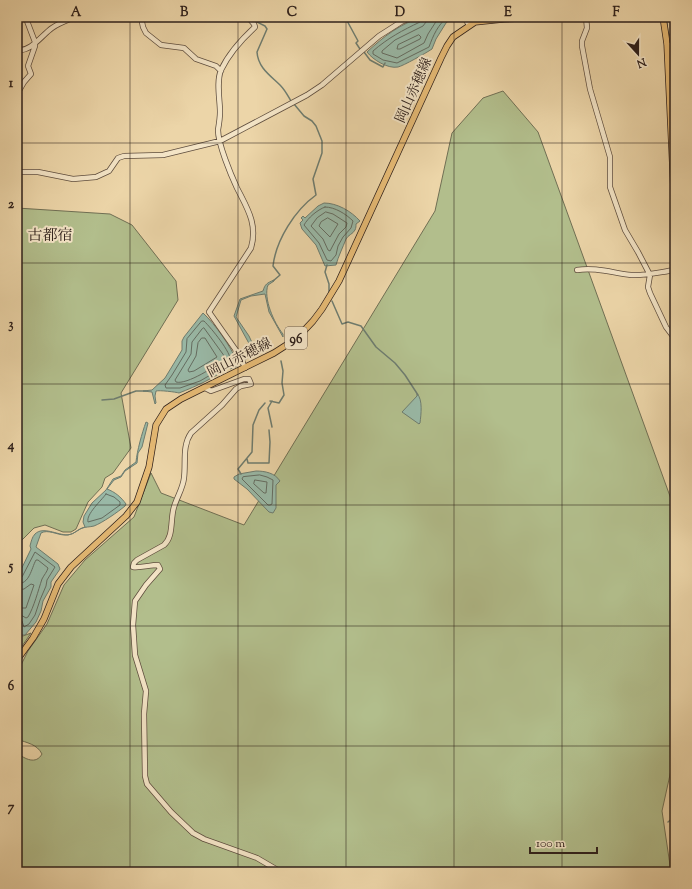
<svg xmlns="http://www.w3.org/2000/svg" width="692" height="889" font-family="'Sorts Mill Goudy','Noto Serif JP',serif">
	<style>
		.green { fill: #b2be8c; stroke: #706f54 }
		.water { fill: #99b9a7; stroke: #6e7c6f }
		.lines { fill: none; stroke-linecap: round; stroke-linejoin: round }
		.shore { stroke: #646c61; stroke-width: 1 }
		.stream { stroke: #6e7c6f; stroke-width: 1.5 }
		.minor-casing { stroke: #5e4d3e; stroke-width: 6 }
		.major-casing { stroke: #2e201b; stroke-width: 7 }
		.minor { stroke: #f3e4c6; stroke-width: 4.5 }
		.major { stroke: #e6ba74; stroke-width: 5.5 }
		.grid { fill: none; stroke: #2e201b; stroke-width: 1; stroke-opacity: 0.55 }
		.labels { text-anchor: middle; stroke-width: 4; stroke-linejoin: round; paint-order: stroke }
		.shield { fill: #f3e4c6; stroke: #695b4e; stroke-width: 1 }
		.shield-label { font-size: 13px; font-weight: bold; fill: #2e201b }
		.street-label { font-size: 14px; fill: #2e201b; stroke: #f3e4c6 }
		.neighbourhood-label { font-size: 15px; fill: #2e201b; stroke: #f3e4c6 }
		.neatline { fill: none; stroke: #2e201b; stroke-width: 1.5 }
		.grid-label { font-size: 13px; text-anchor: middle; font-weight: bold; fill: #2e201b }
	</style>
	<rect width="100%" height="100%" fill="#ecd5a8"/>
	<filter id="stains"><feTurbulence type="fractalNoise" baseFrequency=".005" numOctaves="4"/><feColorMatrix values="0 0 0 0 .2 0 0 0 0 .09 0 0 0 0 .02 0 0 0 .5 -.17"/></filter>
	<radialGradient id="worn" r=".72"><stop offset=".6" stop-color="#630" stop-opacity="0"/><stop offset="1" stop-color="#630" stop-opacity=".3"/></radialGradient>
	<path class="green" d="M 503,91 L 538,132 L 675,510 L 675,752 L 662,811 L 671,872 L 17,872 L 17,753 C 25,759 36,765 42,754 C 37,744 27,743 17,739 L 17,673 L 28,651 L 47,624 L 64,585 L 85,560 L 134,517 L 151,473 L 161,493 L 244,525 L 435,211 L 452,133 L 483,98 Z
		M 17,208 L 110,214 L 132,225 L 176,281 L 178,300 L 121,393 L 131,448 L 113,473 L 105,478 L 102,487 L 88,502 L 76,529 L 71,532 L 63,532 L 45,525 L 34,528 L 20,542 L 17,558 Z
		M 31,633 L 18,652 L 17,652 L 17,634 L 23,636 Z"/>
	<path class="water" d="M 423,17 L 453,17 L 446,23 L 436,39 L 432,49 C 426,53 403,66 398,67 C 388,69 373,60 367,52 C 383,37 401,23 423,17 Z
		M 324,203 C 337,203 351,211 360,221 L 356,224 C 356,226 356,228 355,230 C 353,234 348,235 346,239 C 343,247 338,257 336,265 L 325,266 L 316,245 L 302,229 L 300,223 L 303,220 L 301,218 L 303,216 L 305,218 L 318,206 Z
		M 274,280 L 274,281 L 268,285 C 263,298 274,323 283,334 L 283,337 L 269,312 L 265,294 L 251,296 L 241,300 L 236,317 L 249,336 L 255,349 L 251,356 L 245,360 L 245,359 L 251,354 L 252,349 L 234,316 L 240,299 L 263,291 C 265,284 267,283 274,280 Z
		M 203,313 C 216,325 230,346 237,361 L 235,362 L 238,366 L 230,369 L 229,367 C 214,378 197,386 179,393 C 176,392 159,390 156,391 L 155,396 L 156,403 L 155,404 L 152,392 L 143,391 L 152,390 L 165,378 L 182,350 L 182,341 L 184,337 Z
		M 417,394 C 423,399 421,415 420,423 L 419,424 L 402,412 L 417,396 Z
		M 146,422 L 148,423 L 142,447 L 138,453 L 137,463 L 125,471 L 121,477 L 114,480 L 107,489 C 115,492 121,497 126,504 L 125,506 C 118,512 102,523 94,526 C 90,527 85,527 82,528 C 75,531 74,535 65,535 C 57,535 48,529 41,533 L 36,547 L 58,564 L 60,569 L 51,582 L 51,587 L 43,601 L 41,611 L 36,622 L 25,635 L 19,635 L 19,642 L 17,644 L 18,636 L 20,632 L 17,616 L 17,578 L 31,549 L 30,546 C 31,542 32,537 35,534 C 43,526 57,535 68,535 C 75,534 78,529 85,527 L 83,522 L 84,516 L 92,503 L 106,490 L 113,479 L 121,476 L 125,470 L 136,462 C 137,451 142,433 146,422 Z
		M 256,471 C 265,471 275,473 280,481 L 276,485 L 276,508 L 273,513 L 269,512 L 247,489 L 234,479 L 234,477 L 239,474 Z"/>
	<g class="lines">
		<path class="shore" d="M 422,17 L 420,22 C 403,30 388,38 373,51 L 373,54 L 383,60 L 397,63 L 429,47 C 433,36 438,24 448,17
			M 427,17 L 426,22 L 423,26 L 395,40 L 382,51 L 382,53 L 397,58 L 424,43 L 428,34 L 439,17
			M 419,35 L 421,37 L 420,39 L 400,49 L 397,49 L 398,45 Z
			M 325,207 C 335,207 346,214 353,221 L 351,228 L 343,237 L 338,246 L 336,255 L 331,261 L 327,260 L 319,243 L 304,225 C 308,218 317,210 325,207 Z
			M 326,212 L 333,214 L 347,223 L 346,227 L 339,234 L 330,251 L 328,250 L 323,239 L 311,226 L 317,218 Z
			M 328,218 L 338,224 L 330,237 L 319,226 L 321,222 Z
			M 202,321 L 204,321 C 212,329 231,352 231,362 L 226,364 L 219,370 L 200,381 L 180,388 L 166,388 L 165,385 L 172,375 L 186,352 L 187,339 Z
			M 204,328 L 225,357 L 225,359 C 216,366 187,385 176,382 L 175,380 L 191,354 L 192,342 L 202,329 Z
			M 202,338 L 205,338 L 217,357 L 194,371 L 189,372 L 188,370 L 196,356 L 198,343 Z
			M 260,475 L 267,477 L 273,480 L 272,504 L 270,505 L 268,505 L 242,479 L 243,477 Z
			M 255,480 L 267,482 L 266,493 L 264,493 L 254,484 Z
			M 106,494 L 114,497 L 120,502 L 120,505 L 102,518 L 88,522 C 86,514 101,501 106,494 Z
			M 17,579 L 22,577 L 35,552 L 55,567 L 47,580 L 46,586 L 40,600 L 35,615 L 29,624 L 24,627 L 22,621 L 17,619
			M 17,584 C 30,584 31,569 36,560 L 38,560 L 48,568 C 47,572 44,575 42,579 C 38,591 34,607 28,617 L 26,618 L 21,615 L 17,614
			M 17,590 L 24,589 L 31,584 L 34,585 L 26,608 L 17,608"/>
		<path class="stream" d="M 345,17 L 358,41 L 356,43 L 360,49
			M 666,17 L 668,32 L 675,45
			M 253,20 L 265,26 L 267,29 L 257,52 C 258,68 271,76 280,85 C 285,90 288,96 291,101
			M 364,52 L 370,60 L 383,67 L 385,63
			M 327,265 L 325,272 L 329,284 L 329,294
			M 273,281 L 280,275 L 273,266 C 276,240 295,210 316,195 L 313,179 L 322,153 L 322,141 L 316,126 L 312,121 L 304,116 L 294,104
			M 332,301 L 342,324 L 348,322 L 361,326 L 376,347 L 395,363 L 405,375 L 418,395
			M 102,400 L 114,399 L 136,391 L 146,391
			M 270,401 L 279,403 L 284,395 L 282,383 L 283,371 L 281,361
			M 272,401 L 268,408 L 272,427
			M 247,459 L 248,463 L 269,463 L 270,442 L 269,430
			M 241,474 L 238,469 L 252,452 L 253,425 L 259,410 L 265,403
			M 668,822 L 675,816"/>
		<g class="minor-casing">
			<path id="minor" d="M 141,17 L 143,27 L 146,33 L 161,45 L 184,48 L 196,59 L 216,66 L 221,71
				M 464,17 L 469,25
				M 586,17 L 587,28 L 582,41 L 582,46 L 590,89 L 610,157 L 610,187 L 625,230 L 638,252 L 650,275 L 648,287 L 650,293 L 666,327 L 675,339
				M 667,44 L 675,50
				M 17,50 C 31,52 42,35 52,28 C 59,23 68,20 75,17
				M 17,94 L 24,82 L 31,74 L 28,66 L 35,46 L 35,42 L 27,21 L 23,17
				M 17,155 L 19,159 L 19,172
				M 17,172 L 38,172 L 73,179 L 96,177 L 109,171 L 118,158 L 124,156 L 163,155 L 220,141 L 307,95 L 322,85 L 379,36 L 401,22 L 412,17
				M 577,270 C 595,267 613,273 631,275 C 646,276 660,272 675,270
				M 245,368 L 240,356 L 209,312 L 251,248 C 258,224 247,208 237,188 C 231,175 218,144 218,130 C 219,124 220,118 220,112 C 220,100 216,82 221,70 C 229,53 242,39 255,27 L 254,24 L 248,17
				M 205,388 L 211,391 L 244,379 L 249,379 L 251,384 L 241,386 L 236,389 L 222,405 L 191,433 C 182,446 186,462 184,478 C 183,488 177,497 174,507 C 170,520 174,536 164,545 L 137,560 L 134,563 L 133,567 C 140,568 150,565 158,565 L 160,569 L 146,585 L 135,601 L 133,625 L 135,655 L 146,691 L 144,714 L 145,776 L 147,784 L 171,812 L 193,833 L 204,839 L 257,858 L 281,872"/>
		</g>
		<g class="major-casing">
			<path id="major" d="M 663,17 L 667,44 L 675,216
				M 17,660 L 33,638 L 44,619 L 58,584 L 71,567 L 126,516 L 137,502 L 149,467 L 156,425 L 166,409 L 181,399 L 274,353 L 288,344 L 298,337 L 313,321 L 322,309 L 339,281 L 441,58 L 447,46 L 453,37 L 475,22 L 504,19 L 556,17"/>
		</g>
		<use href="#minor" class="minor"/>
		<use href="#major" class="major"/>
	</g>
	<path class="grid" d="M 130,17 L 130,872M 238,17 L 238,872M 346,17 L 346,872M 454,17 L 454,872M 562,17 L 562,872M 17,143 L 675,143M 17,263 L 675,263M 17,384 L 675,384M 17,505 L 675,505M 17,626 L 675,626M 17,746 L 675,746"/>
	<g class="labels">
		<rect class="shield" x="285" y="327" width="22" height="22" rx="3"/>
		<g class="shield-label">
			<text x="296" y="343">96</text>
		</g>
		<g class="street-label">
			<text transform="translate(413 90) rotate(-66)" y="5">岡山赤穂線</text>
			<text transform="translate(239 357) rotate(-27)" y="5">岡山赤穂線</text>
		</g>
		<g class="neighbourhood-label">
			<text x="50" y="240">古都宿</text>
		</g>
	</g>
	<rect width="692" height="889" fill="none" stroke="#ecd5a8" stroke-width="44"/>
	<g transform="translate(638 54) rotate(159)" stroke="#f3e4c6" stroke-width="3" paint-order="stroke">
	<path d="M0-3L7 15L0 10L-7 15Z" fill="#2e201b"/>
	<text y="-6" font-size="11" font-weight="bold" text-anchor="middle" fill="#2e201b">N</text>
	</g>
	<path d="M530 847v6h67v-6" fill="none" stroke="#2e201b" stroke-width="2"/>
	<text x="536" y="847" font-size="12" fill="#2e201b" stroke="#f3e4c6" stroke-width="3" paint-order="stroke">100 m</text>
	<rect x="22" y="22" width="648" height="845" class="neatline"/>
	<g class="grid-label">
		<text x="76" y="16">A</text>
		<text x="184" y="16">B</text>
		<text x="292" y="16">C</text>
		<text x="400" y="16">D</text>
		<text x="508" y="16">E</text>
		<text x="616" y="16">F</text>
		<text x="11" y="87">1</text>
		<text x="11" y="208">2</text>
		<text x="11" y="328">3</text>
		<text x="11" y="449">4</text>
		<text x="11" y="570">5</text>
		<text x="11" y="690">6</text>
		<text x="11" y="811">7</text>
	</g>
	<rect width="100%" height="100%" filter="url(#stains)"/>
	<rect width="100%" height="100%" fill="url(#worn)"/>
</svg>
